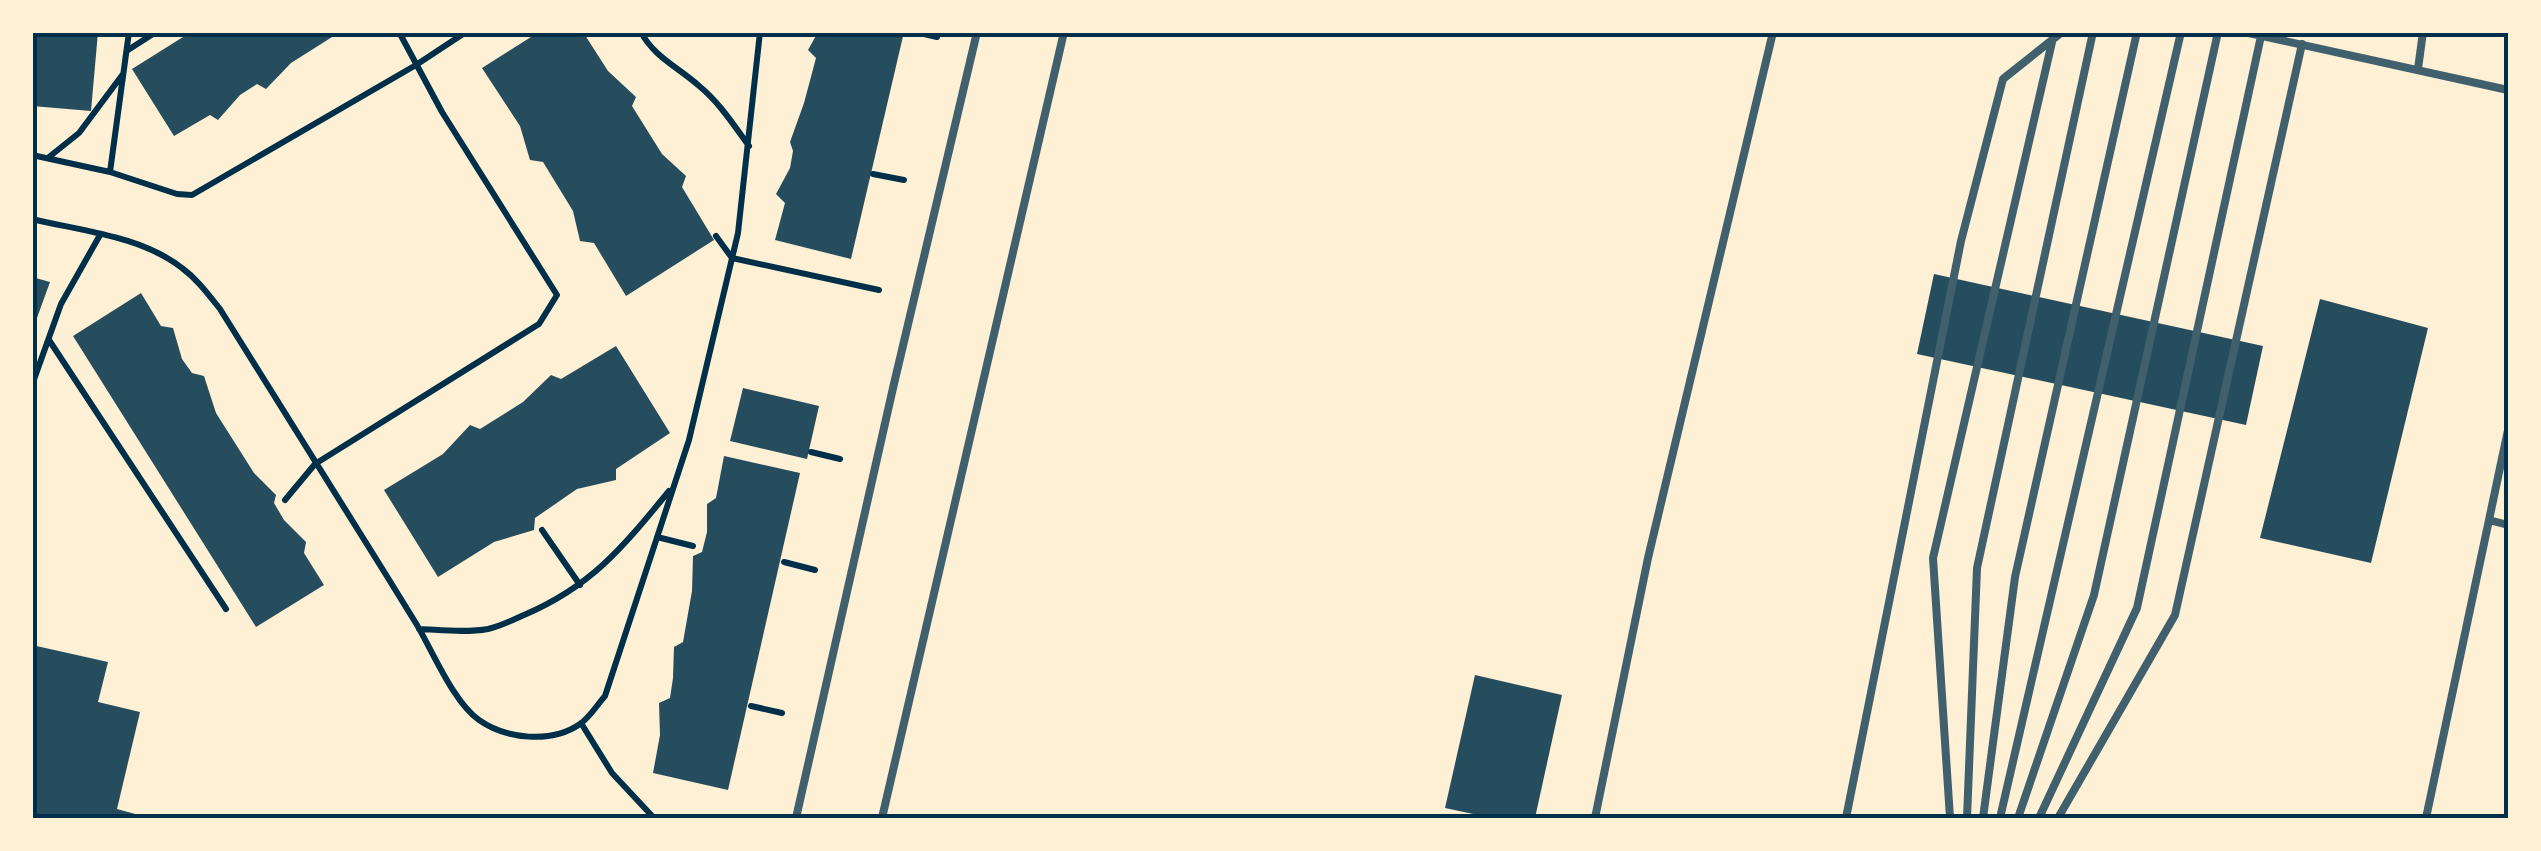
<svg xmlns="http://www.w3.org/2000/svg" width="2541" height="851" font-family="Signika,sans-serif">
	<style>
		.building { fill: #264d5e }
		.lines { fill: none; stroke-linecap: round; stroke-linejoin: round }
		.path { stroke: #003049; stroke-width: 6 }
		.service { stroke: #3f606c; stroke-width: 8 }
		.neatline { fill: none; stroke: #003049; stroke-width: 4 }
	</style>
	<rect width="100%" height="100%" fill="#fdf0d5"/>
	<path class="building" d="M 32,32 L 98,32 L 91,111 L 32,106 Z
		M 191,32 L 340,32 L 291,63 L 266,89 L 257,84 L 240,95 L 218,120 L 210,115 L 174,136 L 132,69 Z
		M 539,32 L 583,32 L 608,71 L 636,97 L 632,106 L 662,154 L 686,176 L 682,187 L 714,240 L 626,296 L 594,243 L 580,241 L 573,211 L 543,162 L 530,160 L 520,126 L 482,68 Z
		M 818,32 L 904,32 L 851,259 L 775,240 L 785,203 L 776,194 L 790,168 L 793,151 L 790,142 L 804,103 L 816,58 L 808,50 Z
		M 1934,274 L 2263,346 L 2246,425 L 1917,354 Z
		M 32,277 L 50,282 L 33,329 L 32,329 Z
		M 141,293 L 161,326 L 173,328 L 182,359 L 192,373 L 204,376 L 216,413 L 254,473 L 276,495 L 274,503 L 284,520 L 306,542 L 304,553 L 324,585 L 256,627 L 73,336 Z
		M 2320,299 L 2428,328 L 2371,563 L 2260,538 Z
		M 616,346 L 670,433 L 616,469 L 616,480 L 577,489 L 535,518 L 534,530 L 494,542 L 438,577 L 384,490 L 443,454 L 470,425 L 480,429 L 523,402 L 551,375 L 561,379 Z
		M 743,388 L 819,406 L 807,459 L 730,441 Z
		M 724,456 L 800,473 L 728,790 L 653,773 L 660,735 L 659,703 L 670,698 L 673,678 L 674,647 L 683,642 L 692,591 L 693,556 L 702,552 L 707,532 L 707,504 L 716,498 Z
		M 32,645 L 108,662 L 98,702 L 140,712 L 117,809 L 150,818 L 32,818 Z
		M 1475,675 L 1562,695 L 1535,818 L 1492,818 L 1445,808 Z"/>
	<g class="lines">
		<path class="path" d="M 641,32 C 653,56 679,68 698,85 C 719,102 733,124 749,146
			M 916,32 L 937,37
			M 128,50 L 156,32
			M 32,155 L 110,172 L 177,194 L 192,195 L 416,65 L 466,32
			M 49,157 L 79,133 L 123,74
			M 110,172 L 129,32
			M 873,174 L 904,180
			M 32,219 C 82,231 141,236 182,268 C 197,279 208,294 220,309 C 285,414 352,519 417,625 C 433,652 454,703 479,720 C 506,739 551,744 580,724 C 590,717 597,705 605,696 L 689,440 L 738,233 L 760,32
			M 716,236 L 732,258 L 879,290
			M 49,340 L 226,609
			M 32,385 L 61,304 L 100,235
			M 811,452 L 840,459
			M 285,500 L 315,464 L 539,324 L 557,295 L 442,112 L 399,32
			M 542,530 L 580,585
			M 657,537 L 693,546
			M 784,562 L 815,570
			M 419,629 C 442,630 466,633 488,629 C 501,626 513,620 524,615 C 592,586 623,547 669,491
			M 751,706 L 782,713
			M 581,723 L 612,773 L 654,818"/>
		<path class="service" d="M 2244,32 L 2508,90
			M 2418,69 L 2423,32
			M 2489,520 L 2508,525
			M 796,818 L 893,388 L 977,32
			M 882,818 L 1064,32
			M 1595,818 L 1648,558 L 1773,32
			M 1846,818 L 1961,241 L 2003,79 L 2062,32
			M 1950,818 L 1933,558 L 2052,42
			M 1967,818 L 1977,568 L 2093,32
			M 1983,818 L 2015,577 L 2137,32
			M 2000,818 L 2181,32
			M 2018,818 L 2094,595 L 2218,32
			M 2039,818 L 2137,608 L 2261,36
			M 2058,818 L 2175,615 L 2302,44
			M 2426,818 L 2508,430"/>
	</g>
	<rect width="2541" height="851" fill="none" stroke="#fdf0d5" stroke-width="70"/>
	<rect x="35" y="35" width="2471" height="781" class="neatline"/>
</svg>
